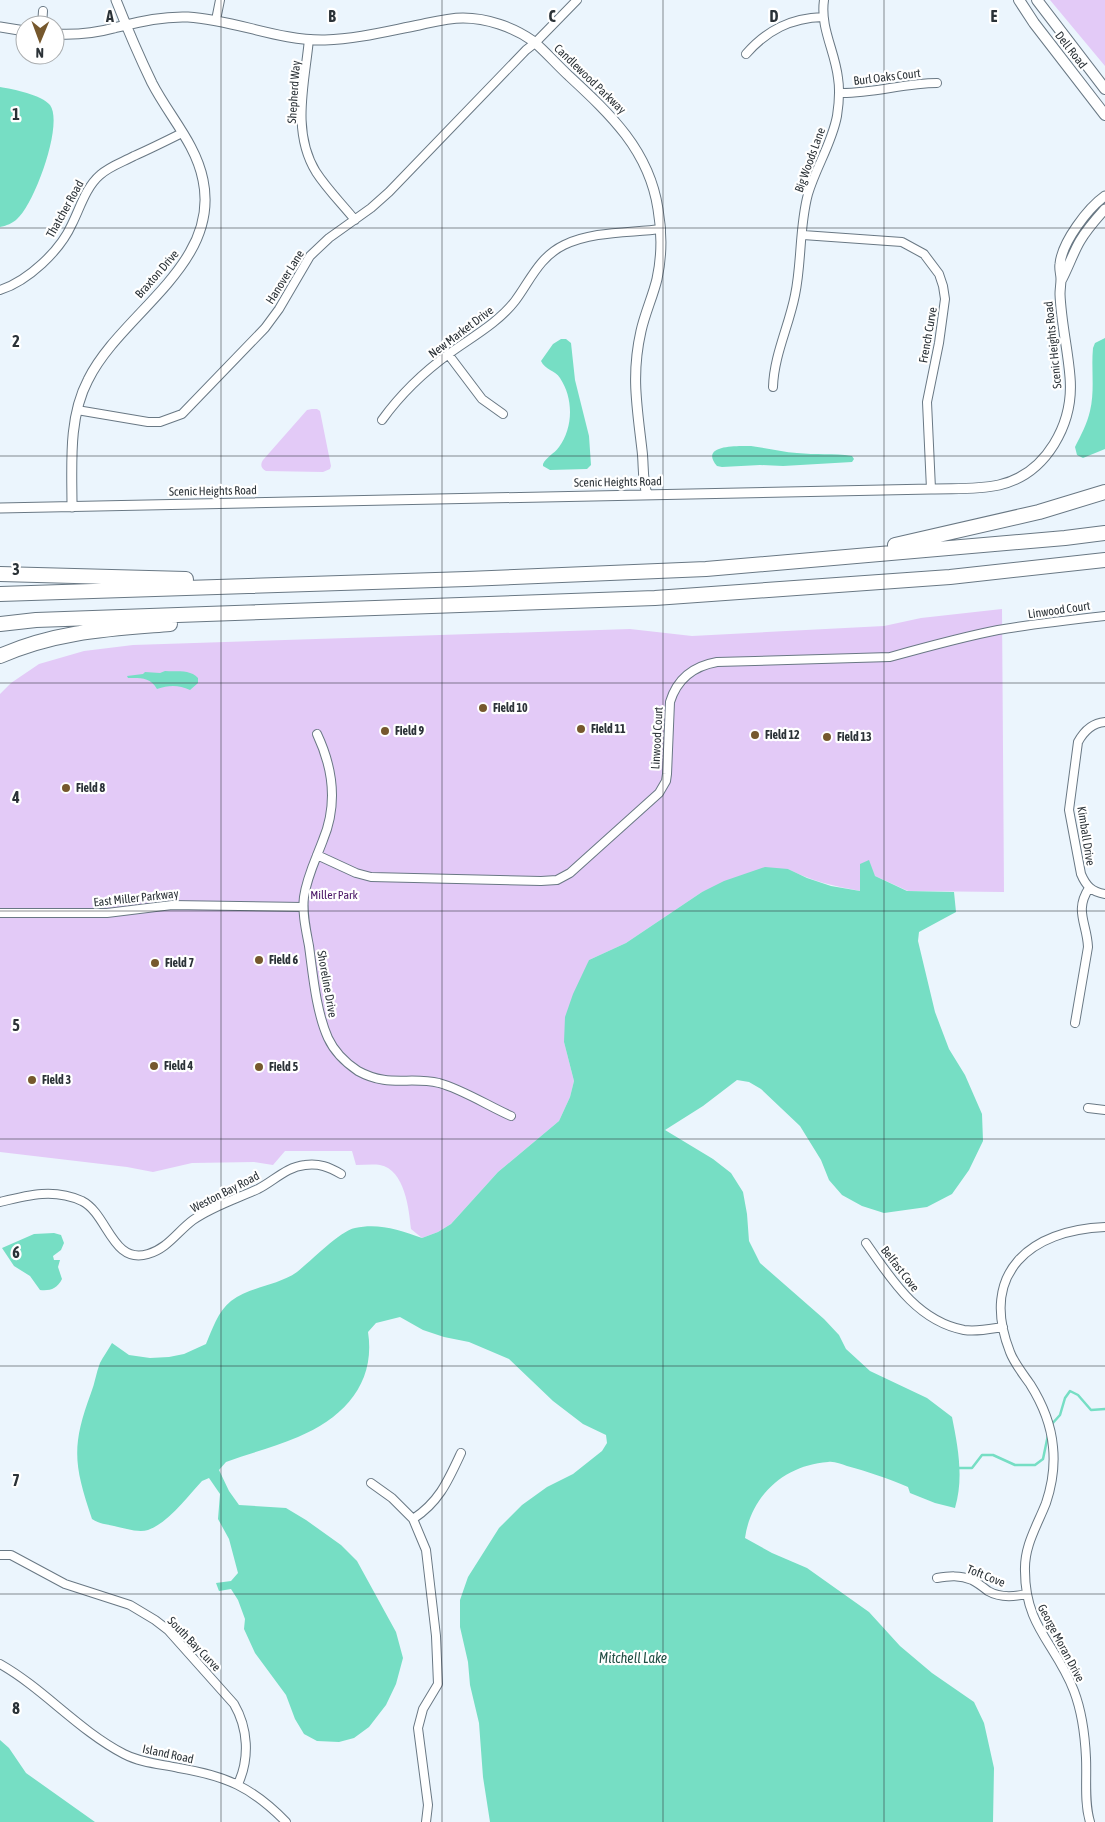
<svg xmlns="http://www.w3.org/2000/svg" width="1105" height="1822" font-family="'Asap Condensed',sans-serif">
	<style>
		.green { fill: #e3caf7 }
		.water { fill: #76dec4 }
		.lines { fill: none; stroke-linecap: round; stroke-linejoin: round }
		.stream { stroke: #76dec4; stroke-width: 2.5 }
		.minor-casing { stroke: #697884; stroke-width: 10 }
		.tertiary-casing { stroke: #697884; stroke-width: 11 }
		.secondary-casing { stroke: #697884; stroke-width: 12 }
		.motorway-casing { stroke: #697884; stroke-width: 16 }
		.minor { stroke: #fff; stroke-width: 8 }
		.tertiary { stroke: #fff; stroke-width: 9 }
		.secondary { stroke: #fff; stroke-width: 10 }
		.motorway { stroke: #fff; stroke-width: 14 }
		.grid { fill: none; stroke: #2b3237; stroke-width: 1; stroke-opacity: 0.55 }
		.poi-dot { fill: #76582d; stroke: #fff; stroke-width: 2 }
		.labels { text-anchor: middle; stroke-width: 4.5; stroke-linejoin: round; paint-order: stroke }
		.street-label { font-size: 12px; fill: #2b3237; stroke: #fff }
		.poi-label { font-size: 12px; font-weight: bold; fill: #2b3237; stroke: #fff; text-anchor: start }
		.park-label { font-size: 12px; fill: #491565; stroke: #fff }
		.water-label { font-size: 14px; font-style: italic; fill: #204e43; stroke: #fff }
		.grid-label { font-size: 16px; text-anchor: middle; font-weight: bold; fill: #2b3237; stroke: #fff; stroke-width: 4.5; stroke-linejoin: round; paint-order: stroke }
	</style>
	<rect width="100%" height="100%" fill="#ebf5fd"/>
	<path class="green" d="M 1050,0 L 1105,0 L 1105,66 Z
		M 312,409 L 317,409 L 320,411 L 331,466 L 330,469 L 323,472 L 266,471 C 261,468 260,465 263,460 L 307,410 Z
		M 1002,609 L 1004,892 L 908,891 L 875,876 L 860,864 L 860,891 C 834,886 811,881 788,869 L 702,892 L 626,943 L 589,960 L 564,1042 L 574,1081 L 570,1097 L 559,1121 L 498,1172 L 451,1224 L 438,1232 L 422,1238 L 411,1229 C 409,1209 405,1170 380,1165 C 373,1164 364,1165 356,1165 L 352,1151 L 285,1151 L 273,1165 L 254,1162 L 192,1163 L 153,1172 L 127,1167 L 0,1152 L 0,694 L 11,683 L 39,664 L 84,651 L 133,645 L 630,629 L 692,636 L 884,626 L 921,618 Z"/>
	<path class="water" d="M 0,87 C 13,89 42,95 50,105 C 64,124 34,205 17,219 C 13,223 6,226 0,227 Z
		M 1105,338 L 1105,449 L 1083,458 L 1077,455 L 1075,447 C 1081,435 1087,424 1090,411 C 1095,390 1091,369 1093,348 L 1095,343 Z
		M 561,339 L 566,339 L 571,343 L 575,380 L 589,436 L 591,465 L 587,469 L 550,470 L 543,466 L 543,464 C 546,457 554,454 559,447 C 573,428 574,399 560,378 C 555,370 545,370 541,361 L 553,344 Z
		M 751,446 C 766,448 782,452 797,453 C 816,455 833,453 852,456 L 854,459 L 852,462 L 783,466 L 760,465 L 722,467 L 717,466 C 698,444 740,446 751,446 Z
		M 165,671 C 176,672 190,669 198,678 L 198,683 L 190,690 C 179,685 169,685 157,689 C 150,677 141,678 128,678 L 127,676 L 143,674 L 145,672 L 160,673 Z
		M 869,860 L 875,876 L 907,891 L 954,892 L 956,912 L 919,932 L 918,941 L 935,1012 L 949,1049 L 965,1075 L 982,1114 L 983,1141 L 969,1170 L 952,1194 L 927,1207 L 884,1213 L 862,1206 L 842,1195 L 829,1180 L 821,1160 L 800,1126 L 761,1089 L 749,1082 L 737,1080 L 703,1106 L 665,1130 L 713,1159 L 731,1173 L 743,1192 L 747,1214 L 749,1241 L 760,1263 L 824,1319 L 839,1335 L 846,1349 L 870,1371 L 927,1398 L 952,1417 C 958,1447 964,1478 955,1508 L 935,1503 L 910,1493 L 908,1487 C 887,1478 869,1472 847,1466 C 841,1464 834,1461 828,1462 C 785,1465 751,1495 745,1538 L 772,1553 L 807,1568 L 869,1612 L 900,1646 L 932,1673 L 974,1702 L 984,1723 L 994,1768 L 993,1822 L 490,1822 L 483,1777 L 479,1723 L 470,1685 L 468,1662 L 460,1627 L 460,1600 L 468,1577 L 499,1528 L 522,1505 L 547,1487 L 573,1474 L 602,1451 L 607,1443 L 606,1435 L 583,1424 L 553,1401 L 509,1359 L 469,1342 L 444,1337 L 423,1330 L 400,1317 L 376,1323 L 368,1332 C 376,1383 344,1418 298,1437 C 275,1447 250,1453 226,1462 L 219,1470 L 229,1491 L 239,1505 L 286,1508 L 306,1520 L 341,1545 L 357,1561 L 396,1632 L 403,1658 L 396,1684 L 386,1705 L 369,1727 L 354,1738 L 339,1742 L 317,1741 L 304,1734 L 295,1719 L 286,1695 L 255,1653 L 244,1629 L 245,1619 L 238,1600 L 231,1589 L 219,1591 L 216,1583 L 231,1581 L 238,1573 L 229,1539 L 218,1519 L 220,1494 L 209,1478 L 202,1481 C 188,1496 168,1523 148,1530 C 138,1533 124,1528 114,1526 C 106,1524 100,1524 92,1519 C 74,1465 71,1447 91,1393 C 95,1383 96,1373 100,1363 C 103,1357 108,1350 112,1343 L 129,1355 L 150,1358 L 169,1357 L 184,1354 L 206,1344 C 212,1330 218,1311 231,1301 C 251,1286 277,1286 297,1272 C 311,1261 340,1231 355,1228 C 379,1223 399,1230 422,1238 L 438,1232 L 451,1224 L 498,1172 L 559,1121 L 570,1097 L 574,1081 L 564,1042 L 565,1017 L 573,994 L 589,960 L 626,943 L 702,892 L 724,881 L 765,867 L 788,869 L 807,878 L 831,886 L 860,891 L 860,864 Z
		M 54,1233 L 61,1235 L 64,1243 L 61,1250 L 53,1256 L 54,1260 L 60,1260 L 58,1267 L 62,1279 C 57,1289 50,1291 40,1290 L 30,1276 L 14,1266 L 2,1248 L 34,1234 Z
		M 0,1740 L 9,1748 L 26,1773 L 95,1822 L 0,1822 Z"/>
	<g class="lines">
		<path class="stream" d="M 1051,1425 L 1060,1415 L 1065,1398 L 1070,1391 L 1078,1395 L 1091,1410 L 1105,1409
			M 958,1468 L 972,1468 L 982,1455 L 993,1455 L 1015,1465 L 1035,1465 L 1043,1459 L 1048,1435"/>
		<g class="minor-casing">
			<path id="minor" d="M 216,20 L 220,0
				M 42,25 L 43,11
				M 309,39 C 305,83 291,131 316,172 C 327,189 342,204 355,220
				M 746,54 C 767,30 791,18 823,17
				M 839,93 C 872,94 904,83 937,83
				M 803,235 L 902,242 L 924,254 L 939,274 L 943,286 L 945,299 L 939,343 L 927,402 L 931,489
				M 0,290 C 28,281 60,251 72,224 C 80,208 86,187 100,175 C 110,166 123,162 134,156 C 150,149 166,141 182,133
				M 448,354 L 482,399 L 503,414
				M 773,387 C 774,355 789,326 795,295 C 802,262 799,227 808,194 C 816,167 832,143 837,116 C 839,103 840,90 838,78 C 835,51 820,28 824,0
				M 77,410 L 148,422 L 160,422 L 182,414 L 265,328 L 279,309 L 310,256 L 329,238 L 371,208 L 389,192 L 526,50 L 535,43 L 577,0
				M 382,420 C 400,395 425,371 450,353 C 472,337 498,323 515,301 C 530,281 539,257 564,245 C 593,231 629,233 661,229
				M 1105,722 C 1092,723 1084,731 1078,742 L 1069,810 L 1081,874 C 1086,886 1092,892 1105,894
				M 317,734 C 333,768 338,804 323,840 C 316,859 307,876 304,897 C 302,913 306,930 309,946 C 313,975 316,1011 328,1038 C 334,1051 346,1063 358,1071 C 389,1088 409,1076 439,1083 C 462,1089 490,1107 511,1116
				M 317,855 L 356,873 L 371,877 L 541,881 L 557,880 L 570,873 L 659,793 L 666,781 L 667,774 L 670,702 C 677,679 694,666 717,662 L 890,657 C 926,647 962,637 998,630 C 1033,624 1069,620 1105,616
				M 0,913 L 107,913 L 172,905 L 303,907
				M 1075,1023 L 1088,947 C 1087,923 1074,911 1089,888
				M 1088,1108 L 1105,1110
				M 0,1202 C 28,1195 54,1188 82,1201 C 108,1214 112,1265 148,1254 C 167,1249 178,1231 193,1220 C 213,1206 236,1199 258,1189 C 274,1181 286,1167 305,1165 C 319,1163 329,1167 341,1174
				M 866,1243 C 891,1279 917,1321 964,1330 C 977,1332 990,1329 1003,1327
				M 371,1483 L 392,1498 L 413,1519 L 426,1550 L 436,1636 L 438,1684 L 423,1709 L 418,1728 L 428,1805 L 426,1822
				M 413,1519 C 439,1502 448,1481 461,1453
				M 0,1555 L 11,1555 L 65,1584 L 130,1605 L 155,1620 L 168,1630 L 234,1704 C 248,1728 250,1758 238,1784
				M 937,1578 C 949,1576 960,1575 972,1580 C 978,1583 983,1587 988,1591 C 1000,1598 1013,1597 1026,1594
				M 0,1664 C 44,1689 78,1730 124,1754 C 141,1763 161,1764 179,1768 C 226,1776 252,1787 286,1822
				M 1090,1822 C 1084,1802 1087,1779 1086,1758 C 1085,1736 1082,1712 1074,1691 C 1056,1644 1025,1627 1025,1571 C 1024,1546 1037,1526 1046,1503 C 1052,1485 1055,1466 1053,1447 C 1051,1424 1042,1403 1030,1384 C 1023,1374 1014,1363 1010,1352 C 979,1273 1030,1230 1105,1227"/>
		</g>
		<g class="tertiary-casing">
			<path id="tertiary" d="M 0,27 L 25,31
				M 55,34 C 74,35 96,33 114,28 C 139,22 162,16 188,17 C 235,20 279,41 325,40 C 357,39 388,31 419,25 C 433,22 448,18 463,18 C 487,18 513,27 533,41 C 545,51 557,65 569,76 C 610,114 649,150 658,209 C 662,232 662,256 657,279 C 653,296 645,313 641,331 C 631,375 637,406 642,450 C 644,465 642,480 647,494
				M 1061,281 C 1068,268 1073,253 1080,241 C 1087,229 1096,219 1105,209
				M 72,507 C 72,465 68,418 88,380 C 121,313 221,265 203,180 C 196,144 169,116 152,83 C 139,56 127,28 116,0
				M 0,508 L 931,489 C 953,488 977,490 999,485 C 1047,474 1074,423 1070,377 C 1068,350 1061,322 1060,294 C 1060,289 1061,284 1061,279 C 1061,274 1059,269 1060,264 C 1062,242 1088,208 1105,196"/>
		</g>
		<g class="secondary-casing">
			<path id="secondary" d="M 1019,0 L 1034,23 L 1105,115
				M 1037,0 L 1105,89"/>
		</g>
		<g class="motorway-casing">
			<path id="motorway" d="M 895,545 L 1039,512 L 1105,492
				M 0,574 L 186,579
				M 0,594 L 467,579 L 706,569 L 1065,538 L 1105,533
				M 0,624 L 36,620 L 655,598 L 950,577 L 1105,560
				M 0,656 C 57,631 109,629 170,624"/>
		</g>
		<use href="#minor" class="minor"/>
		<use href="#tertiary" class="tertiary"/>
		<use href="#secondary" class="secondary"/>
		<use href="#motorway" class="motorway"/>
	</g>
	<path class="grid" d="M 221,0 L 221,1822M 442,0 L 442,1822M 663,0 L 663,1822M 884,0 L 884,1822M 0,228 L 1105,228M 0,456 L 1105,456M 0,683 L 1105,683M 0,911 L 1105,911M 0,1139 L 1105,1139M 0,1366 L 1105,1366M 0,1594 L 1105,1594"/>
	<g class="poi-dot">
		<circle cx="483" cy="708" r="5"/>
		<circle cx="581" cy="729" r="5"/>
		<circle cx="385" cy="731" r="5"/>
		<circle cx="755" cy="735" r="5"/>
		<circle cx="827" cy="737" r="5"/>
		<circle cx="66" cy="788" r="5"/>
		<circle cx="259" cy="960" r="5"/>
		<circle cx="155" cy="963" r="5"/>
		<circle cx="154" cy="1066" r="5"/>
		<circle cx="259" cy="1067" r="5"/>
		<circle cx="32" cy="1080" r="5"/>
	</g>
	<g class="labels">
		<g class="street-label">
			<text transform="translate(1071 50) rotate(52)" y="4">Dell Road</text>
			<text transform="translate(887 77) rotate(-7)" y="4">Burl Oaks Court</text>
			<text transform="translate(590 79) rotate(44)" y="4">Candlewood Parkway</text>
			<text transform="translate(294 92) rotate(-86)" y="4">Shepherd Way</text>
			<text transform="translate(810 160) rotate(-70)" y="4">Big Woods Lane</text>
			<text transform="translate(65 209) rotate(-61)" y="4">Thatcher Road</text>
			<text transform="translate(157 274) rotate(-49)" y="4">Braxton Drive</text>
			<text transform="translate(285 277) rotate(-58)" y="4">Hanover Lane</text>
			<text transform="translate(461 332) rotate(-37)" y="4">New Market Drive</text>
			<text transform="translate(928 335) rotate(-80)" y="4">French Curve</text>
			<text transform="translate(1053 345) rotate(-96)" y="4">Scenic Heights Road</text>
			<text transform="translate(618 482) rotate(-1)" y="4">Scenic Heights Road</text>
			<text transform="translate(213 491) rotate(-1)" y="4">Scenic Heights Road</text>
			<text transform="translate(1059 610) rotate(-8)" y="4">Linwood Court</text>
			<text transform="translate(657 738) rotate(-87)" y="4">Linwood Court</text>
			<text transform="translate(1086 836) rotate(81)" y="4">Kimball Drive</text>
			<text transform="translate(136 898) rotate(-6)" y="4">East Miller Parkway</text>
			<text transform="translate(327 984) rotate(80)" y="4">Shoreline Drive</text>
			<text transform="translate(225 1192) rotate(-27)" y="4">Weston Bay Road</text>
			<text transform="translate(900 1269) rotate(52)" y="4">Belfast Cove</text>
			<text transform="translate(986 1576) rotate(22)" y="4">Toft Cove</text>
			<text transform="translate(1061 1643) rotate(62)" y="4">George Moran Drive</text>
			<text transform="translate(194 1644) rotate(46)" y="4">South Bay Curve</text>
			<text transform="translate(168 1754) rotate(12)" y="4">Island Road</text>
		</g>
		<g class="poi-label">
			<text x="493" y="712">Field 10</text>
			<text x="591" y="733">Field 11</text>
			<text x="395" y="735">Field 9</text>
			<text x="765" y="739">Field 12</text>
			<text x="837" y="741">Field 13</text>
			<text x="76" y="792">Field 8</text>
			<text x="269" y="964">Field 6</text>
			<text x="165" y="967">Field 7</text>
			<text x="164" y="1070">Field 4</text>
			<text x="269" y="1071">Field 5</text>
			<text x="42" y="1084">Field 3</text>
		</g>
		<g class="park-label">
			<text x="334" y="899">Miller Park</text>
		</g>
		<g class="water-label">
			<text x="633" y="1663">Mitchell Lake</text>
		</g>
	</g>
	<g class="grid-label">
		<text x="110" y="22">A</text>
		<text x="332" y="22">B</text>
		<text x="552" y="22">C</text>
		<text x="774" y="22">D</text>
		<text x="994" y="22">E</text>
		<text x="16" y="120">1</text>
		<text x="16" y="347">2</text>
		<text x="16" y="575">3</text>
		<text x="16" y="803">4</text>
		<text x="16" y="1031">5</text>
		<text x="16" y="1258">6</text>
		<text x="16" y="1486">7</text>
		<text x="16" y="1714">8</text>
	</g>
	<g transform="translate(40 40) rotate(181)"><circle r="24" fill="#ffffff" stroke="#aaadaf"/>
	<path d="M0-4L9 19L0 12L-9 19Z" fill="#76582d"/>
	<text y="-8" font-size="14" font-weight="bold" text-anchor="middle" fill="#2b3237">N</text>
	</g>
</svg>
